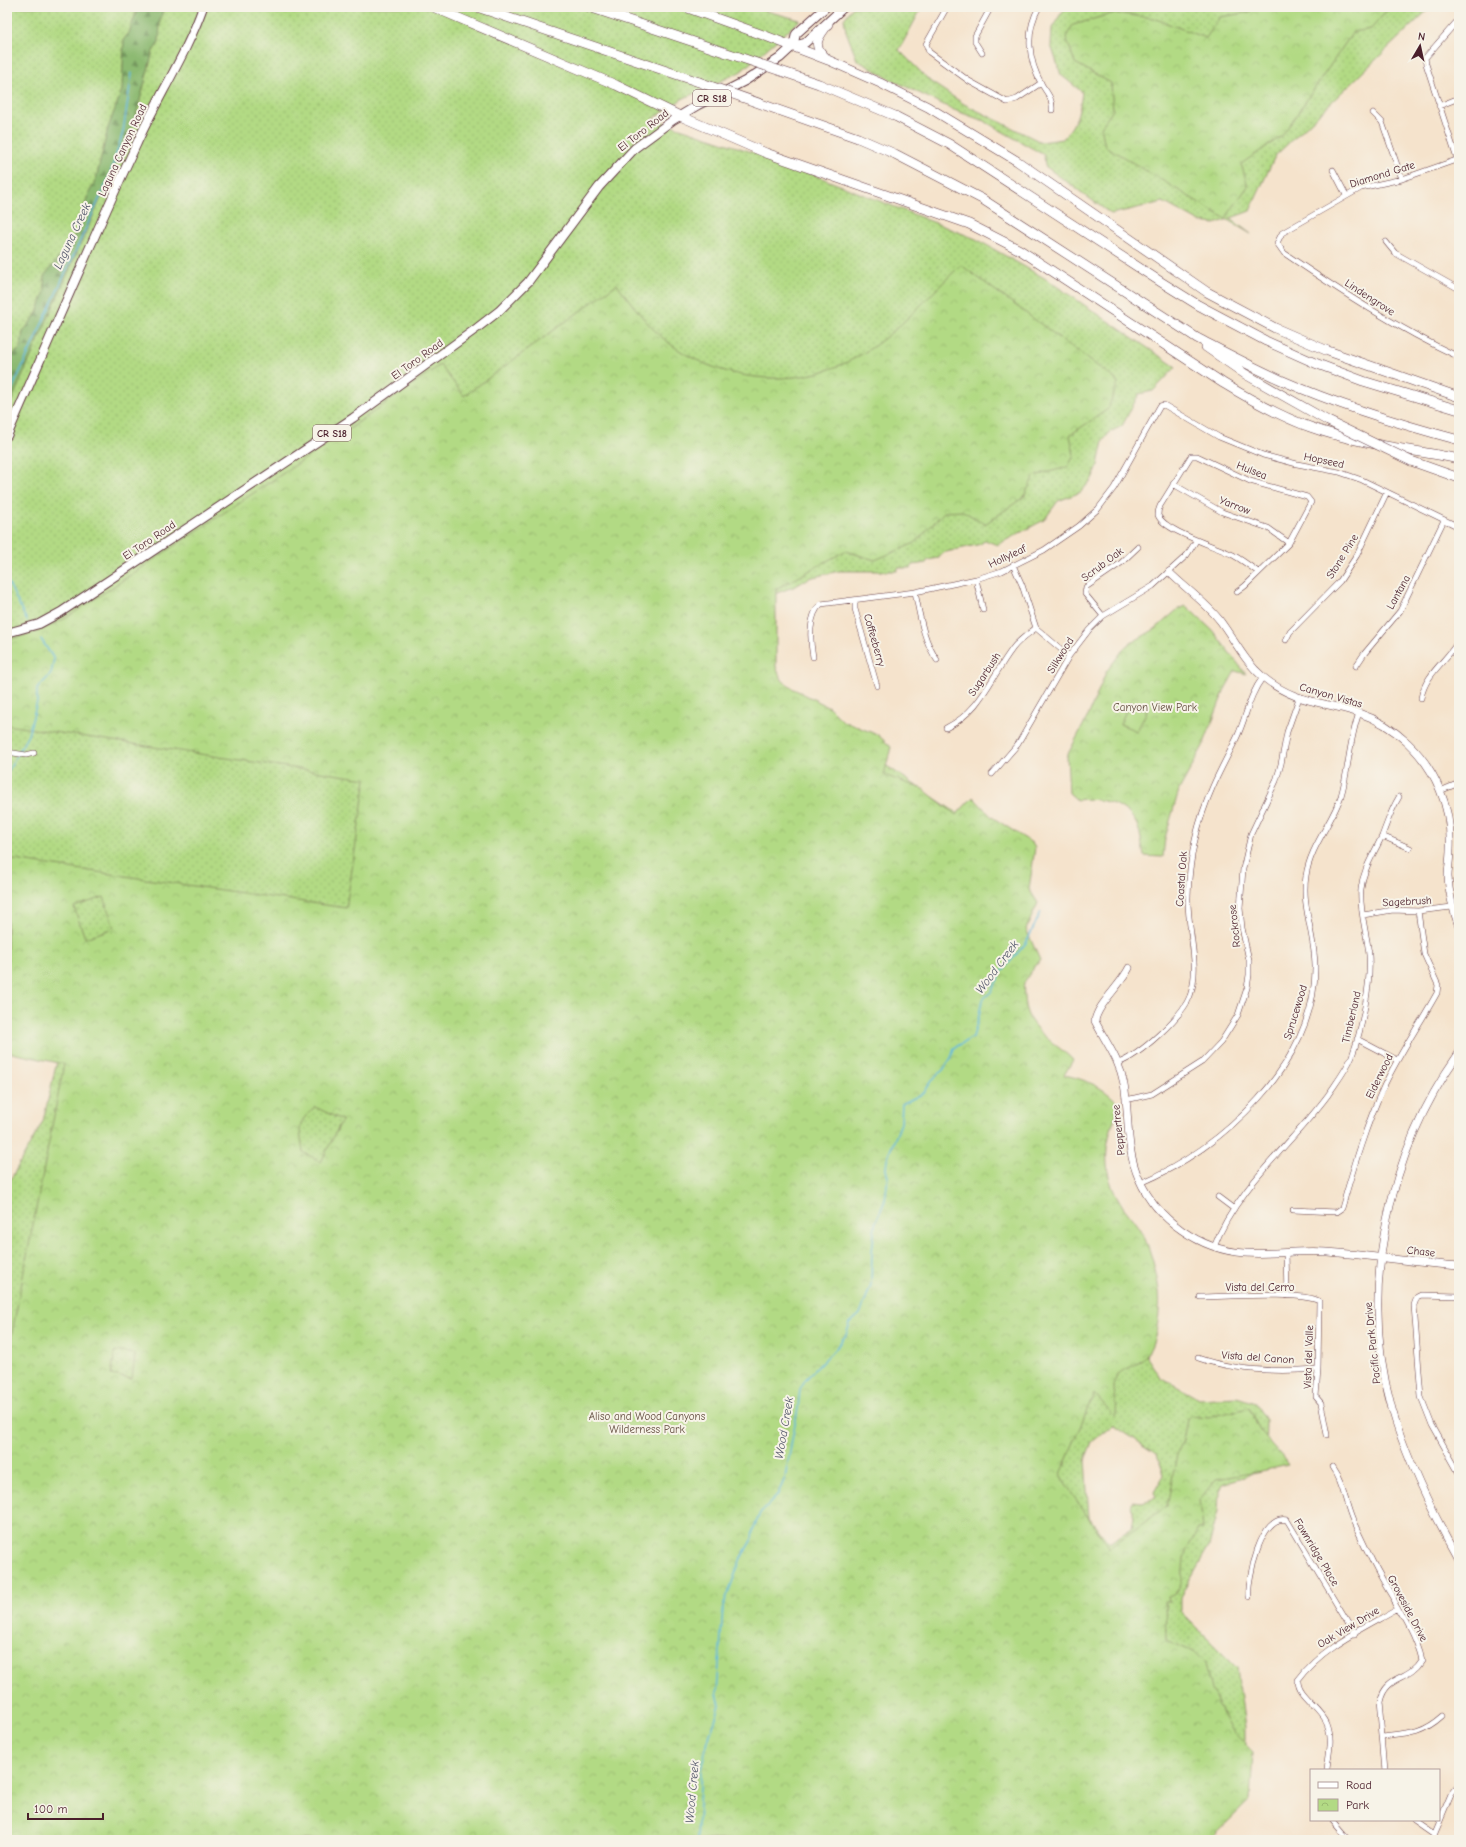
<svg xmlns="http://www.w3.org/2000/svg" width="1466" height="1847" font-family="'Comic Neue',sans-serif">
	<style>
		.grass { fill: url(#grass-dots); stroke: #7e7c58; fill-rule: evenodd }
		.forest { fill: url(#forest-firs); stroke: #6c6c4e }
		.park { fill: url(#park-crowns); stroke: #7e7c58; fill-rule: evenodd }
		.pitch { fill: #b2da84; stroke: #7e7c58 }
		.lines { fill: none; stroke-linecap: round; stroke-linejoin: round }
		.stream { stroke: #61b9de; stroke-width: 1.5 }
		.street-casing { stroke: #643c43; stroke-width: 6 }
		.secondary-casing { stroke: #643c43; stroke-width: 8 }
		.primary-casing { stroke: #643c43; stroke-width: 10 }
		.highway-casing { stroke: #643c43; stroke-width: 10 }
		.street { stroke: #fff; stroke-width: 5 }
		.secondary { stroke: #fff; stroke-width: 7 }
		.primary { stroke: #fff; stroke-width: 8 }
		.highway { stroke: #fff; stroke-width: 9 }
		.highway-bridge-casing { stroke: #643c43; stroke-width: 10; stroke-linecap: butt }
		.highway-bridge { stroke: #fff; stroke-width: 9 }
		.labels { text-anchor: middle; stroke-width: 4; stroke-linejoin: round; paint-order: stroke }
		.shield { fill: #f7f3e8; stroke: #7e5f64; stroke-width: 1 }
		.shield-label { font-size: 10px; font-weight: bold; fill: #4a1f2b }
		.street-label { font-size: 11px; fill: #4a1f2b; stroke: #f7f3e8 }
		.park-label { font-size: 11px; fill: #644e41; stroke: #f7f3e8 }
		.water-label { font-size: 12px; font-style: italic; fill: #52556a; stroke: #f7f3e8 }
	</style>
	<defs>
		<pattern id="grass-dots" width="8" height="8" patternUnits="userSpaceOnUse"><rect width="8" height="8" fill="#b2da84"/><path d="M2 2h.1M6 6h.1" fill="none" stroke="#9bbb72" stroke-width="1.8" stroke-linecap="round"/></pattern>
		<pattern id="forest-firs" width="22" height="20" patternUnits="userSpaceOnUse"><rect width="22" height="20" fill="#8dba72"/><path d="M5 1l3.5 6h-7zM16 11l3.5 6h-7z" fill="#75975e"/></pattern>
		<pattern id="park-crowns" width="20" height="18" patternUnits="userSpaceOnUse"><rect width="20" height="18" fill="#b2da84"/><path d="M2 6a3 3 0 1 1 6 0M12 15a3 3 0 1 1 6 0" fill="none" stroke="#9bbb72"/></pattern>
	</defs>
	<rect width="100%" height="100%" fill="#f7f3e8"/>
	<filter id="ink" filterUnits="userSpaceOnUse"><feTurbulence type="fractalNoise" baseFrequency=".025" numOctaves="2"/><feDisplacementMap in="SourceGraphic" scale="8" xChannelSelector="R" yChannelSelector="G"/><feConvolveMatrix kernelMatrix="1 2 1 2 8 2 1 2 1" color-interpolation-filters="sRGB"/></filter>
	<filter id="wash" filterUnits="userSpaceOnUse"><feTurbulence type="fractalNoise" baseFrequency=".012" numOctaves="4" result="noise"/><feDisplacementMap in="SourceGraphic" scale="16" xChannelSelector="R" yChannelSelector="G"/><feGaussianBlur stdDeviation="0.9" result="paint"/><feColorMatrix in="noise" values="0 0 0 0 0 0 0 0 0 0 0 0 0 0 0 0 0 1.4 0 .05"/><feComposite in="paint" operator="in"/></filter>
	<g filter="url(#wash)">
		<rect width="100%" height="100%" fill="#f5e3cc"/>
		<path class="grass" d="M 7,7 L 752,7 L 800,20 L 740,72 L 682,99 L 653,119 L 776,160 L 976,239 L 1046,279 L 1176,367 L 1153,391 L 1139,394 L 1122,426 L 1110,432 L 1103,441 L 1098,465 L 1092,479 L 1081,492 L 1058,501 L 1044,520 L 997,545 L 985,540 L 981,544 L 942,553 L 939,558 L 928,560 L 926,563 L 913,565 L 911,568 L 898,568 L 897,571 L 839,571 L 809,578 L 796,586 L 774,594 L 771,678 L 793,703 L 1015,852 L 1021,1017 L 1100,1146 L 1133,1336 L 1160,1377 L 1199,1399 L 1237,1397 L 1255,1403 L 1266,1420 L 1265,1460 L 1245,1478 L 1222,1484 L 1219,1491 L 1218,1511 L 1209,1546 L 1180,1597 L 1180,1611 L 1237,1668 L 1245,1728 L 1245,1798 L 1201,1840 L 7,1840 L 7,1186 L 43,1121 L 58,1057 L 7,1030 ZM 1113,1425 L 1157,1454 L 1164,1475 L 1154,1492 L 1156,1498 L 1142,1502 L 1132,1501 L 1130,1505 L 1134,1516 L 1132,1528 L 1109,1543 L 1089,1517 L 1085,1460 L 1092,1442 Z
			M 853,7 L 922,7 L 899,50 L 931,82 L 964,104 L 1041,142 L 1063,139 C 1077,121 1079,115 1082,92 L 1061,75 L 1051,45 L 1052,28 L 1062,12 L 1068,7 L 1431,7 L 1275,156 L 1250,211 L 1215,224 L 1200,222 L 1163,202 L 1111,214 L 1045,166 L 1044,155 L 984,121 L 954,110 L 888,78 L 857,60 L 846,31 L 844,19 Z"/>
		<path class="forest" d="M 138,7 L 164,7 L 160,20 L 159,43 L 153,51 L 134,123 L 7,411 L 7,373 L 11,370 L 8,358 L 20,349 L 23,332 L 37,313 L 45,291 L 44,276 L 72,242 L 89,193 L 96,179 L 108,128 L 122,90 L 124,39 L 129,33 Z"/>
		<path class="park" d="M 1253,7 L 1390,7 L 1371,29 L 1353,32 L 1282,136 L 1241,164 L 1248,186 L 1227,216 L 1251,234 L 1105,146 L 1101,127 L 1113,110 L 1111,83 L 1075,63 L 1066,37 L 1073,25 L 1114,13 L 1153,18 L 1206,38 L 1220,17 L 1250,12 Z
			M 961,265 L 1115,379 L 1118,383 L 1108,409 L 1070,435 L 1074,455 L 1068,467 L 1034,476 L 1024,497 L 985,524 L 963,511 L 944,512 L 915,543 L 875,560 L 845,551 L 776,589 L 776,667 L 781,679 L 790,687 L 829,707 L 843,721 L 878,735 L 891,747 L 884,775 L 923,789 L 956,815 L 973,797 L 992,817 L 1032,843 L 1035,848 L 1029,889 L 1038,903 L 1026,929 L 1040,960 C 1035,968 1027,975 1024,984 C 1023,987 1024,992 1024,996 C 1025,1030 1052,1039 1073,1060 L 1064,1075 C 1085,1079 1104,1087 1118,1103 L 1121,1102 C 1115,1117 1109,1132 1107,1148 C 1105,1169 1111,1192 1124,1208 C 1130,1216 1137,1224 1142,1233 C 1150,1247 1157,1274 1159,1291 C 1161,1310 1157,1350 1140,1362 C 1132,1368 1121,1368 1116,1378 C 1110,1390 1120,1403 1115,1417 L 1094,1393 L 1060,1476 L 1109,1548 L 1167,1506 L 1177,1454 L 1183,1440 L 1187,1419 L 1191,1415 L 1208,1417 L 1249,1408 C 1253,1415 1256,1424 1260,1431 C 1269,1443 1280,1452 1288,1465 L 1257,1472 L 1216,1479 L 1200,1499 L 1203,1529 L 1198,1529 C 1194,1538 1186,1549 1184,1558 C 1182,1572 1186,1591 1168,1596 L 1169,1601 L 1165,1601 L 1166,1640 L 1193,1652 L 1205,1664 L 1211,1690 L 1231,1730 L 1253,1752 L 1250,1800 L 1209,1840 L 7,1840 L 7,1359 L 64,1064 L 7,1052 L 7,859 L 346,908 L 366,779 L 7,725 L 7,640 L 37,632 L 66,618 L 339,436 L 440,365 L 464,396 L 617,284 C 633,305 648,327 669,343 C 725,385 803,390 862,354 C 899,332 930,294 961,265 ZM 104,897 L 114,928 L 85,938 L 74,907 ZM 315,1107 L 342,1120 L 321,1162 L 303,1152 C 300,1127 295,1125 315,1107 ZM 115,1351 L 135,1354 L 132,1379 L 111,1375 Z
			M 1186,606 L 1212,630 L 1246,674 L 1235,671 L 1224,691 L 1203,746 L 1179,790 L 1165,838 L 1163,857 L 1144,856 C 1142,846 1141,834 1137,825 C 1127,803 1098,797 1077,800 L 1069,793 L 1067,756 L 1089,714 L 1106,672 L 1126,646 L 1155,629 L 1177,610 Z"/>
		<path class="pitch" d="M 1130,702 L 1147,711 L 1137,731 L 1120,724 Z"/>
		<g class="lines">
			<path class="stream" d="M 7,400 L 109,178 L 123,132 L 132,73
				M 7,580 L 27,621
				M 7,773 L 28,735 L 37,702 L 37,689 L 51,674 L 54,659 L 41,639
				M 697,1840 L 701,1769 L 708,1740 L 720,1706 L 717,1693 L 723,1607 L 741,1558 L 752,1539 L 753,1531 L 760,1513 L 777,1496 L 785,1478 L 798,1408 L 800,1389 L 805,1380 L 836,1348 L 846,1335 L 850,1323 L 860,1314 L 871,1285 L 872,1252 L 875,1224 L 885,1200 L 888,1177 L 886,1168 L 887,1159 L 901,1123 L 902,1104 L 924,1093 L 932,1080 L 943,1070 L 951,1058 L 954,1048 L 973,1037 L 978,1020 L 982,1000 L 991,992 L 1003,970 L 1026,943 L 1041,912"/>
		</g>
	</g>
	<g filter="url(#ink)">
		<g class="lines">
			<g class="street-casing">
				<path id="street" d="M 947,7 L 926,44 L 929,52 L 969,81 L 1007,102 L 1017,99 L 1041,83
					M 1039,7 C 1025,32 1028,60 1042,85 C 1047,93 1053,99 1052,110
					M 982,53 L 975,42 L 975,36 L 991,7
					M 1439,106 L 1459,98
					M 1373,113 L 1382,122 L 1402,179
					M 1457,159 L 1426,64 L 1425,58 L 1459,19
					M 1459,159 L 1402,179 L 1361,188 L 1282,233 L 1277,243 L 1284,253 C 1340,291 1397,328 1459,357
					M 1333,170 L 1346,195
					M 1386,242 L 1395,253 L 1459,289
					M 1173,484 L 1222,512 L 1268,528 L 1289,543
					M 1013,565 L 1022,585 L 1036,628 L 1069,656
					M 976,579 L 983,610
					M 915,592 C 920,616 923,640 937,660
					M 1237,592 L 1245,586 L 1289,543 L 1311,502 L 1307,497 L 1250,481 L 1197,456 L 1191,456 L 1160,506 C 1159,508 1158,512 1158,515 C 1163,531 1218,547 1233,555 C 1242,560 1250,566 1258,572
					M 855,600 L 855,609 L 877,686
					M 1103,616 L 1085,594 L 1086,587 L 1121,563 L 1138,547
					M 1286,640 L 1290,632 L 1340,581 L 1357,555 L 1387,492
					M 813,657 C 810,641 808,615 821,604 L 915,592 L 976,579 L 1002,571 L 1044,550 L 1079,526 L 1098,509 L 1114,488 L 1160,406 L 1164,405 L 1219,437 L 1263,455 L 1297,464 L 1339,472 L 1362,480 L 1459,527
					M 1356,666 L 1364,654 L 1400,611 L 1444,520
					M 1421,698 C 1425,674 1447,661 1459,640
					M 946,728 C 982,710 990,678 1013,648 C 1019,640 1028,634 1036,628
					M 7,752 L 26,755 L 34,753
					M 992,774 L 1018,744 L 1069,656 L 1089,630 L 1103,616 L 1153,586 L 1187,555 L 1196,541
					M 1440,791 L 1459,783
					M 1382,836 L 1410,848
					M 1363,915 L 1393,910 L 1418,911 L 1452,907
					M 1357,1039 L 1397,1060
					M 1118,1063 C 1139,1056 1182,1017 1190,996 C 1201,965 1187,930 1188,897 C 1189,858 1197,822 1213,786 C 1220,770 1229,754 1237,737 C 1247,716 1248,697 1263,677
					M 1126,1100 L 1152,1094 L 1202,1062 L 1221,1042 L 1238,1015 L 1247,988 L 1249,975 L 1249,960 L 1242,928 L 1240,908 L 1243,869 L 1251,834 L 1276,781 L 1281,764 L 1287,732 L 1299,698
					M 1141,1183 C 1222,1149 1315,1064 1315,969 C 1316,938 1301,907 1306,876 C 1310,847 1332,823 1341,796 C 1349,769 1349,740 1359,713
					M 1218,1197 L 1234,1209
					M 1293,1210 L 1336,1212 L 1342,1208 C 1354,1166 1366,1125 1384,1086 C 1399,1054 1420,1024 1437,993 L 1438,985 L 1424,954 L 1418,911
					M 1214,1247 C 1237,1187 1291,1145 1328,1095 C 1336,1083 1347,1069 1352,1056 C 1362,1029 1371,984 1369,955 C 1367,933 1359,911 1361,889 C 1363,869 1374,854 1382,836 C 1387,823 1391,810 1399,797
					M 1286,1252 L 1287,1296
					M 1459,1296 L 1421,1295 L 1417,1297 L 1414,1305 L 1421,1397 L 1432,1425 L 1459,1473
					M 1200,1297 C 1227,1297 1298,1291 1319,1301 L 1318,1369 L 1316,1397 L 1321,1403 L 1327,1435
					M 1198,1358 C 1235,1371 1279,1372 1318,1369
					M 1332,1467 C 1344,1484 1345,1503 1353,1521 C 1362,1539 1370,1558 1380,1576 C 1395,1603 1415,1630 1422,1660 C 1409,1682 1385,1674 1379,1702 L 1385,1770
					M 1249,1597 C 1247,1579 1261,1513 1287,1520 L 1355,1634
					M 1383,1737 C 1408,1734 1422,1734 1442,1716
					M 1327,1770 C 1329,1754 1333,1738 1327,1723 C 1321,1707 1297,1696 1298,1680 C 1323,1646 1363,1629 1399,1608
					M 1331,1820 L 1348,1840
					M 1414,1820 L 1434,1834
					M 1432,1840 L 1451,1795 L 1459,1785"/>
			</g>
			<g class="secondary-casing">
				<path id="secondary" d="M 1169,572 C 1185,588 1208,604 1221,622 C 1235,641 1245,662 1263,677 C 1296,704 1323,701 1359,713 C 1395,725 1426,755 1440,790 C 1448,809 1451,830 1450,850 C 1450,859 1448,868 1448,877 C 1449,895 1453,910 1459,927
					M 1129,968 C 1121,985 1097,1005 1095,1021 C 1106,1043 1119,1058 1124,1084 C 1130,1116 1125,1148 1139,1179 C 1157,1220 1200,1250 1245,1253 C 1272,1255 1299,1250 1327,1252 C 1371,1255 1415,1263 1459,1266
					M 1459,1053 C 1388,1153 1358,1289 1392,1409 C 1407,1462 1432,1512 1459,1560"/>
			</g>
			<g class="primary-casing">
				<path id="primary" d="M 793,46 L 796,34 L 826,7
					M 7,436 C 50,338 92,240 137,143 C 158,97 186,55 203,7
					M 7,633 L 39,624 L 61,612 L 353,418 L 477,328 L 499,311 L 528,282 L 599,187 L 635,148 L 673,120 L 698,105 L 745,81 L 780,58 L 793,46 L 805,43 L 844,7"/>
			</g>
			<g class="highway-casing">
				<path id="highway" d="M 433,7 L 616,85 L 680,116 L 766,153 L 969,224 L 1020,250 L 1223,383 C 1251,400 1279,416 1310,427 C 1357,444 1410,449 1459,459
					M 477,7 L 699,82
					M 589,7 L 739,57
					M 685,7 L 763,35 L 828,60 L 880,83 L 928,107 L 1017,161 L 1207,292 L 1275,328 L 1328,351 L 1459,397
					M 826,58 C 811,44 818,38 828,24
					M 895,116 L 949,144 L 1161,282 L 1198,305 L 1266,341 L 1315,363 L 1363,381 L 1459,410
					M 858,138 L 895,154 L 982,199 L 1197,338 C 1224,352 1252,367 1281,380 C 1338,405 1399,424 1459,440
					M 1206,347 L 1245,374 L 1328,421
					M 1411,461 L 1459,478"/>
			</g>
			<use href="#street" class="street"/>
			<use href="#secondary" class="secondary"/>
			<use href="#primary" class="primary"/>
			<use href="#highway" class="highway"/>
			<g class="highway-bridge-casing">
				<path id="highway-bridge" d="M 739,57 L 819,84 L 895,116
					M 699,82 L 858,138
					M 1328,421 L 1411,461"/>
			</g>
			<use href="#highway-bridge" class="highway-bridge"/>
		</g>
	</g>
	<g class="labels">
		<g class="shield">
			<rect x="693" y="90" width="38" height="16" rx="3"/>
			<rect x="313" y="425" width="38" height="16" rx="3"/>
		</g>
		<g class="shield-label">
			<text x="712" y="102">CR S18</text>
			<text x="332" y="437">CR S18</text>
		</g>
		<g class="street-label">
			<text transform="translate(643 130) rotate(-38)" y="4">El Toro Road</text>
			<text transform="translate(122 150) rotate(-65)" y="4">Laguna Canyon Road</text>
			<text transform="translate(1382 174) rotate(-17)" y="4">Diamond Gate</text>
			<text transform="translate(1370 297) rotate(33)" y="4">Lindengrove</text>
			<text transform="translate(417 359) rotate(-36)" y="4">El Toro Road</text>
			<text transform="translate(1324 460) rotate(12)" y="4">Hopseed</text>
			<text transform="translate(1252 470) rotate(21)" y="4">Hulsea</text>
			<text transform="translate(1235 505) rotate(21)" y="4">Yarrow</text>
			<text transform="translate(149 540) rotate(-34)" y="4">El Toro Road</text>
			<text transform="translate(1007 556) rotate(-25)" y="4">Hollyleaf</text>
			<text transform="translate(1342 556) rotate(-58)" y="4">Stone Pine</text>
			<text transform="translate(1102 564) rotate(-37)" y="4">Scrub Oak</text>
			<text transform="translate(1398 592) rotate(-61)" y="4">Lantana</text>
			<text transform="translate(875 640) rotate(74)" y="4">Coffeeberry</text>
			<text transform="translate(1060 655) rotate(-58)" y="4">Silkwood</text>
			<text transform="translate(984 674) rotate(-57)" y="4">Sugarbush</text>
			<text transform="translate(1331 695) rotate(16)" y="4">Canyon Vistas</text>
			<text transform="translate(1181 879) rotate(-86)" y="4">Coastal Oak</text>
			<text transform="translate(1407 901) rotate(-3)" y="4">Sagebrush</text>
			<text transform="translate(1234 926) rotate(-96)" y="4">Rockrose</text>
			<text transform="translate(1295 1012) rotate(-73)" y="4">Sprucewood</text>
			<text transform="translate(1351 1017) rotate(-77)" y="4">Timberland</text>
			<text transform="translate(1379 1076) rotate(-64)" y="4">Elderwood</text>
			<text transform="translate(1118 1130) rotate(-96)" y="4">Peppertree</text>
			<text transform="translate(1421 1251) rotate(6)" y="4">Chase</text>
			<text x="1260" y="1291">Vista del Cerro</text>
			<text transform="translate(1372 1343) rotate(-96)" y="4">Pacific Park Drive</text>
			<text transform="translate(1258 1357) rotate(4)" y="4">Vista del Canon</text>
			<text transform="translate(1308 1357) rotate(-88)" y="4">Vista del Valle</text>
			<text transform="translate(1317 1552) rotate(59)" y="4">Fawnridge Place</text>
			<text transform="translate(1408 1608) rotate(62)" y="4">Groveside Drive</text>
			<text transform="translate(1348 1627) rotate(-31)" y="4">Oak View Drive</text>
		</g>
		<g class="park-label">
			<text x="1155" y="711">Canyon View Park</text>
			<text x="647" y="1420">Aliso and Wood Canyons<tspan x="647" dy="13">Wilderness Park</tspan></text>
		</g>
		<g class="water-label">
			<text transform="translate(72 236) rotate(-65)" y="4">Laguna Creek</text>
			<text transform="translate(997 967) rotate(-53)" y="4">Wood Creek</text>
			<text transform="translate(784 1428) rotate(-80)" y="4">Wood Creek</text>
			<text transform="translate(692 1792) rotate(-85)" y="4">Wood Creek</text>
		</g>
	</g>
	<rect width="1466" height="1847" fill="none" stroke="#f7f3e8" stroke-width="24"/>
	<rect x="1310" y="1769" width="130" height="52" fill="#f7f3e8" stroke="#b29e9c"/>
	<rect x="1318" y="1782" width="20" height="6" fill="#ffffff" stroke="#b29e9c"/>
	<text x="1346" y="1789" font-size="12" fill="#4a1f2b">Road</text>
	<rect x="1318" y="1799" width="20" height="12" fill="url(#park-crowns)" stroke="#b29e9c"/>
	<text x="1346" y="1809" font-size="12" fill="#4a1f2b">Park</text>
	<g transform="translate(1420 46) rotate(9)" stroke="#f7f3e8" stroke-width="3" paint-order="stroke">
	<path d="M0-3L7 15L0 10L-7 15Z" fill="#4a1f2b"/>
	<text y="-6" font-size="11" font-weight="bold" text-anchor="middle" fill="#4a1f2b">N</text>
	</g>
	<path d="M28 1813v6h75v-6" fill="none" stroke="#4a1f2b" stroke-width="2"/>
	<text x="34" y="1813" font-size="12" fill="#4a1f2b" stroke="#f7f3e8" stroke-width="3" paint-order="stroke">100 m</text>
</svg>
